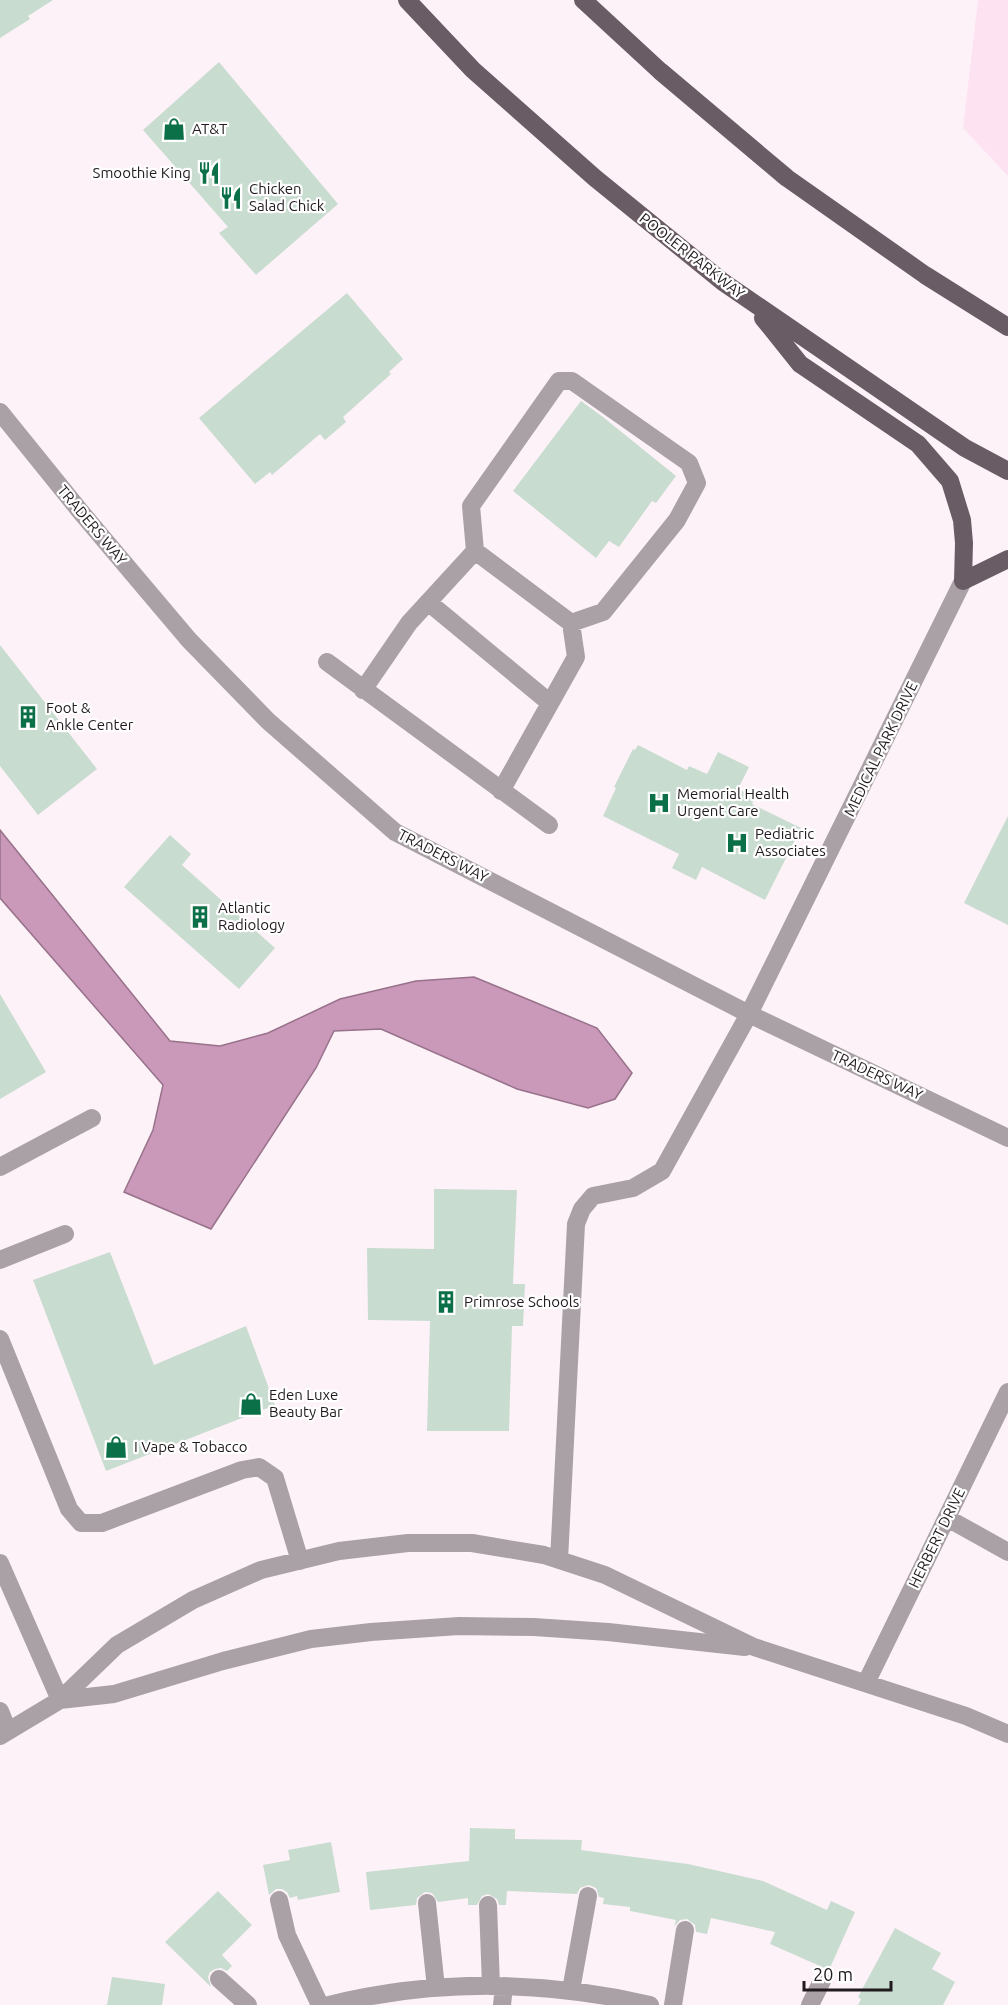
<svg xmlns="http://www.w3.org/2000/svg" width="1008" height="2005" font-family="Ubuntu,sans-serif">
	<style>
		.built { fill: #fde2f2 }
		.water { fill: #ca98b8; stroke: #97728a; stroke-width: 1.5 }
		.building { fill: #c9dcd0 }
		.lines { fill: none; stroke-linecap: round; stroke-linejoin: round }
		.minor { stroke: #a9a1a6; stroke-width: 18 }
		.major { stroke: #6a5c65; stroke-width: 18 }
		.labels { text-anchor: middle; stroke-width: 4.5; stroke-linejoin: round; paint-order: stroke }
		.poi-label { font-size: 15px; fill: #211a1e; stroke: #fff; text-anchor: start }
		.street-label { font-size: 15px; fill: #211a1e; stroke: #fff }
	</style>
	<rect width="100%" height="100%" fill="#fef2f9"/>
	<path class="built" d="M 978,0 L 1008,0 L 1008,176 L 963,128 Z"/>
	<path class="water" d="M 0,830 L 170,1041 L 220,1046 L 268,1033 L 340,999 L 416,981 L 474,977 L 597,1028 L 632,1073 L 615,1099 L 588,1108 L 517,1089 L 381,1029 L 334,1031 L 316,1068 L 211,1229 L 124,1192 L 153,1130 L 163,1085 L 0,898 Z"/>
	<path class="building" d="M 0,0 L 53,0 L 28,16 L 30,19 L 0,38 Z
		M 219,62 L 338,204 L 256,275 L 219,233 L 228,227 L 143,130 Z
		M 347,293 L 403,359 L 389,372 L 391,374 L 343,417 L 346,422 L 325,440 L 320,434 L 272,475 L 270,472 L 255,484 L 199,418 Z
		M 581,401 L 603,417 L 676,476 L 656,503 L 652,501 L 619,547 L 609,541 L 596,558 L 513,491 Z
		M 0,645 L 97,769 L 38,815 L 0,766 Z
		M 638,745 L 687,770 L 689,766 L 707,774 L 718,752 L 749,767 L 738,789 L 755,797 L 752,804 L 801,828 L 765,900 L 702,867 L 696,880 L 672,868 L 679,854 L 603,816 L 616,788 L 614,787 L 633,749 L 635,750 Z
		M 1008,816 L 1008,925 L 964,903 Z
		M 170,835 L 191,854 L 182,865 L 275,948 L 239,989 L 124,887 Z
		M 0,994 L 46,1072 L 0,1099 Z
		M 434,1189 L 517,1190 L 513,1284 L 525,1284 L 523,1326 L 512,1326 L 509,1431 L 427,1431 L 430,1321 L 368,1320 L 367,1248 L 434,1249 Z
		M 110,1252 L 154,1365 L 246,1326 L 275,1405 L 106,1471 L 33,1280 Z
		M 470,1828 L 515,1829 L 515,1839 L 582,1840 L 581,1850 L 688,1864 L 763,1881 L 827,1910 L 831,1901 L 855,1912 L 829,1970 L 770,1944 L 775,1932 L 711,1918 L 707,1934 L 696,1932 L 695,1925 L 687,1919 L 680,1920 L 674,1927 L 676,1920 L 630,1911 L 630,1907 L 603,1904 L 604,1898 L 599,1897 L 596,1888 L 589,1885 L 580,1888 L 577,1894 L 507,1891 L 506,1905 L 499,1905 L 497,1899 L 488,1894 L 482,1896 L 477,1905 L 468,1905 L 468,1898 L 438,1902 L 432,1893 L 425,1892 L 417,1898 L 416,1905 L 370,1910 L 366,1872 L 469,1861 Z
		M 331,1842 L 340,1892 L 298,1900 L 297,1896 L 290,1898 L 287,1892 L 282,1889 L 276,1889 L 269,1895 L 263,1865 L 290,1860 L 288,1850 Z
		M 218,1891 L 252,1925 L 222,1955 L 232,1966 L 227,1971 L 221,1968 L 215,1969 L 210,1972 L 208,1977 L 211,1987 L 165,1942 Z
		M 895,1928 L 941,1953 L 932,1969 L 955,1982 L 943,2005 L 858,2005 L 861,1999 L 858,1997 Z
		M 112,1977 L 165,1984 L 162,2005 L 107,2005 Z"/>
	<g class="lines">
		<path class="minor" d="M 0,412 L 80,511 L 189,640 L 268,721 L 395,832 L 749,1014 L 1008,1138
			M 475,551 L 471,506 L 559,381 L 572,381 L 689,463 L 697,483 L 677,520 L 603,612 L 571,623
			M 428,602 L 550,703
			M 327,662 L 549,825
			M 363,690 L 409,623 L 475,551 L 571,623 L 576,657 L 501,791
			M 0,1167 L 92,1118
			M 0,1260 L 65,1234
			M 0,1339 L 69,1509 L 81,1523 L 102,1523 L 242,1470 L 259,1467 L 275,1478 L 300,1561
			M 947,1518 L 1008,1552
			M 559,1560 L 576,1224 L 582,1209 L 593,1196 L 633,1188 L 662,1171 L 749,1014 L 963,581
			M 0,1563 L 60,1700
			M 866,1683 L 1008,1392
			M 60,1700 L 114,1694 L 223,1661 L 311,1639 L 371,1632 L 459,1626 L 534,1627 L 608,1632 L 745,1647
			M 0,1711 L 8,1731
			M 0,1736 L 60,1700 L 117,1645 L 193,1600 L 261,1570 L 339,1551 L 408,1543 L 472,1543 L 544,1555 L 605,1575 L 754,1647 L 966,1716 L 1008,1734
			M 279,1900 L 287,1935 L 320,2005
			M 427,1903 L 436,1988
			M 488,1905 L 491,1986
			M 219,1979 L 248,2005
			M 571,1990 L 588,1896
			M 329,2005 C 434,1979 545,1980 650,2005
			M 502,2005 L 504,1986
			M 673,2005 L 685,1930
			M 810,2005 L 822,1981"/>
		<path class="major" d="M 407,0 L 473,70 L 595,178 L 723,282 L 965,448 L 1008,471
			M 583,0 L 660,71 L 787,178 L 925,275 L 1008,327
			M 763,318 L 800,364 L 918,444 L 950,481 L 962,520 L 964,543 L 963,581 L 1008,559"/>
	</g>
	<defs>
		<g id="shop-bare" transform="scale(1.8)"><path d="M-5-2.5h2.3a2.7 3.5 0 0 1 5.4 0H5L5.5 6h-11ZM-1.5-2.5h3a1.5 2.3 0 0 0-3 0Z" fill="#0b7047" stroke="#fff" stroke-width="2.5" paint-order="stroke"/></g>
		<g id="restaurant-bare" transform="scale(1.8)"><path d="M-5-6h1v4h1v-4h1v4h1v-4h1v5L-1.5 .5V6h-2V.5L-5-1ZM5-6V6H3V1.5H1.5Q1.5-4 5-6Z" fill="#0b7047" stroke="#fff" stroke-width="2.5" paint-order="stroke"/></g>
		<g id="building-bare" transform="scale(1.8)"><path d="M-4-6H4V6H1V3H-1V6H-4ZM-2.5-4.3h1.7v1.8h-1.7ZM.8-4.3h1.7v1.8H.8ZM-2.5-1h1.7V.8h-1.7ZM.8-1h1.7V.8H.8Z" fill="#0b7047" stroke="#fff" stroke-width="2.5" paint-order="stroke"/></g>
		<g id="hospital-bare" transform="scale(1.8)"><path d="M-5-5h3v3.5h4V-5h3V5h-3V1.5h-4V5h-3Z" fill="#0b7047" stroke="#fff" stroke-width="2.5" paint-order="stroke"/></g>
	</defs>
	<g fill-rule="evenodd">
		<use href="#shop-bare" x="174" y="129"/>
		<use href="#restaurant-bare" x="209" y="173"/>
		<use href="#restaurant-bare" x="231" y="198"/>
		<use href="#building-bare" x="28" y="717"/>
		<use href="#hospital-bare" x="659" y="803"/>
		<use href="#hospital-bare" x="737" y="843"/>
		<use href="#building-bare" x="200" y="917"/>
		<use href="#building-bare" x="446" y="1302"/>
		<use href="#shop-bare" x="251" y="1404"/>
		<use href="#shop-bare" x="116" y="1447"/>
	</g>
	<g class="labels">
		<g class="poi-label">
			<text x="192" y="134">AT&amp;T</text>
			<text x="191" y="178" text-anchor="end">Smoothie King</text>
			<text x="249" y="194">Chicken<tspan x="249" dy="17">Salad Chick</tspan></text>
			<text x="46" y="713">Foot &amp;<tspan x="46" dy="17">Ankle Center</tspan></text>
			<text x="677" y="799">Memorial Health<tspan x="677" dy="17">Urgent Care</tspan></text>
			<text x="755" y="839">Pediatric<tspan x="755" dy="17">Associates</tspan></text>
			<text x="218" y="913">Atlantic<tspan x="218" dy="17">Radiology</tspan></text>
			<text x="464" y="1307">Primrose Schools</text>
			<text x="269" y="1400">Eden Luxe<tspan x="269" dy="17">Beauty Bar</tspan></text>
			<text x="134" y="1452">I Vape &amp; Tobacco</text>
		</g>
		<g class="street-label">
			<text transform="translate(692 256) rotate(38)" y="5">POOLER PARKWAY</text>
			<text transform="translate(92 525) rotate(50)" y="5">TRADERS WAY</text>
			<text transform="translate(881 749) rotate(-64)" y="5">MEDICAL PARK DRIVE</text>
			<text transform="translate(443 856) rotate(27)" y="5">TRADERS WAY</text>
			<text transform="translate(877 1075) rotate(25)" y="5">TRADERS WAY</text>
			<text transform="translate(937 1538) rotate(-64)" y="5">HERBERT DRIVE</text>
		</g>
	</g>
	<path d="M804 1981v9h87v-9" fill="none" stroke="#211a1e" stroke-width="3"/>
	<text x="813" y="1981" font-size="18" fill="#211a1e" stroke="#ffffff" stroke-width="4.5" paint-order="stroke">20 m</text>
</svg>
